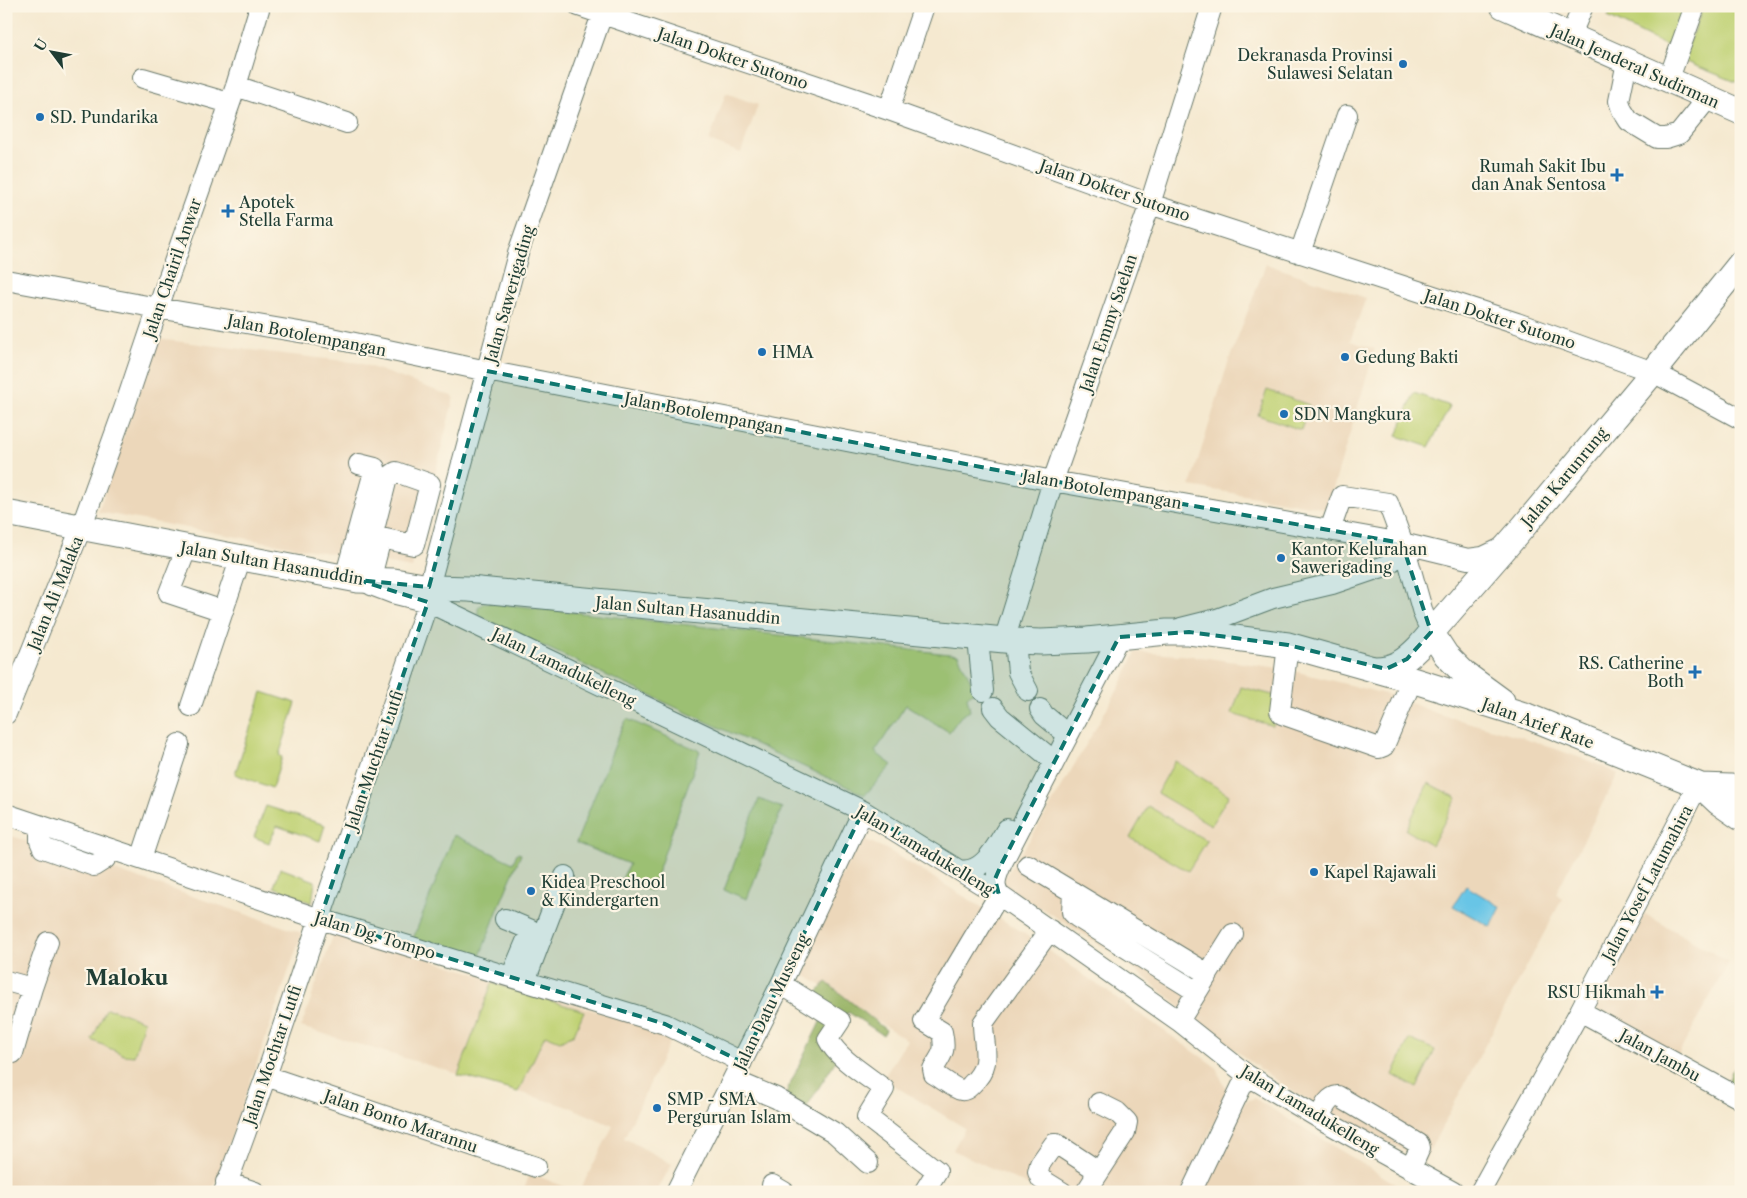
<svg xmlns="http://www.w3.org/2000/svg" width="1747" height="1198" font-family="'Libre Caslon Text',serif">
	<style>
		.built { fill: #ecd7ba }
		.green { fill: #c0d275; stroke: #708854 }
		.forest { fill: #98b466; stroke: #5c784d }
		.water { fill: #68c5e6; stroke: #44818d }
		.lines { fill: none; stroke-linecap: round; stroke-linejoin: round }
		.minor-casing { stroke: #6a796b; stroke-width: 22 }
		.major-casing { stroke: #6a796b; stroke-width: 27 }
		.minor { stroke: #fff; stroke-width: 20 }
		.major { stroke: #fff; stroke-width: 25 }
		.marked { fill: #0f766e; fill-opacity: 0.2; stroke: #0f766e; stroke-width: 4; stroke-dasharray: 10 6; stroke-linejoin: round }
		.poi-dot { fill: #1f6fb2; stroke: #fcf5e5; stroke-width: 2 }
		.labels { text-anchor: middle; stroke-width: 4.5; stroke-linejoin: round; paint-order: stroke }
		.poi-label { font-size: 16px; fill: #1f3d34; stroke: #fcf5e5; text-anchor: start }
		.street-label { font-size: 16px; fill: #1f3d34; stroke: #fcf5e5 }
		.district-label { font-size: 21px; font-weight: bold; fill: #1f3d34; stroke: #fcf5e5 }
	</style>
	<rect width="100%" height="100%" fill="#fcf5e5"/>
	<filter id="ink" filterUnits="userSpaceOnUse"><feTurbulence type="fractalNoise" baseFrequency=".02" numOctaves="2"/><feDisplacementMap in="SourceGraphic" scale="10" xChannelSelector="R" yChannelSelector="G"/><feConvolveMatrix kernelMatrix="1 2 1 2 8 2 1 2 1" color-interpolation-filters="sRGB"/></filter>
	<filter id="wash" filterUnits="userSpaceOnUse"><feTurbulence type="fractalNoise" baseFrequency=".0096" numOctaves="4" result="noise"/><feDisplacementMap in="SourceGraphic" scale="20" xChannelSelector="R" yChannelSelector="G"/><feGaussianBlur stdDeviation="1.12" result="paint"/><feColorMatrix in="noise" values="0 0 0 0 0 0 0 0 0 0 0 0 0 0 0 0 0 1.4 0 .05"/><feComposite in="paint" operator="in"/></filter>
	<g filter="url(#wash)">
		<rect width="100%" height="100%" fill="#f5e9d0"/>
		<path class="built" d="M 726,93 L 758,105 L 741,153 L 709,141 Z
			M 1266,264 L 1366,298 L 1350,341 L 1375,349 L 1327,509 L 1190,486 L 1229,360 Z
			M 157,339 L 360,363 L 454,397 L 412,568 L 98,512 Z
			M 1136,652 L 1193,656 L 1286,669 L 1393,696 L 1438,714 L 1525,738 L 1603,766 L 1618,774 L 1556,893 L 1562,899 L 1424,1161 L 1288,1089 L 1248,1060 L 1111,951 L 1001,884 L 1043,819 L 1120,686 Z
			M 6,834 L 302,933 L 212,1192 L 6,1192 Z
			M 861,838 L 888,850 L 1019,930 L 1216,1067 L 1228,1094 L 1182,1192 L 1042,1192 L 953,1150 L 965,1128 L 883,1079 L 907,1040 L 795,969 Z
			M 1645,914 L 1729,962 L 1678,1055 L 1592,1007 Z
			M 335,930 L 673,1035 L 624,1138 L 672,1164 L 656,1192 L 579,1192 L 613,1126 L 572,1108 L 301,1027 Z
			M 1254,1098 L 1409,1192 L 1204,1192 L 1245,1102 Z
			M 530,1173 L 578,1192 L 523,1192 Z"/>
		<path class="green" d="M 1613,6 L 1689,6 L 1671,48 L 1608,17 Z
			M 1704,6 L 1741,6 L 1741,84 L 1681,60 Z
			M 1267,390 L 1309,405 L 1301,430 L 1258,415 Z
			M 1414,393 L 1450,406 L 1429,447 L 1397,436 Z
			M 484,603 L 491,603 L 958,655 L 976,691 L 967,697 L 970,711 L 961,716 L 949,732 L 906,705 L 875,752 L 892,765 L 865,795 L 487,620 L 478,614 L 478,607 Z
			M 1241,687 L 1281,697 L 1273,726 L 1232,714 Z
			M 262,692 L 296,703 L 279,755 L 282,757 L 272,788 L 235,774 Z
			M 627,719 L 700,751 L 651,891 L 621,881 L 629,864 L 576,843 L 620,732 Z
			M 1175,761 L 1229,795 L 1211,825 L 1157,793 Z
			M 1428,783 L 1457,798 L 1432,845 L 1406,830 Z
			M 759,799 L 782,808 L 747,899 L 724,890 Z
			M 266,806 L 325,825 L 320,841 L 277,826 L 269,843 L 254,837 Z
			M 1148,806 L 1207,841 L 1188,871 L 1130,838 Z
			M 454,835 L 513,863 L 517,853 L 521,854 L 498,909 L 480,956 L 413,939 Z
			M 280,868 L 315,881 L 312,903 L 274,887 Z
			M 492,983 L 584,1011 L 574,1034 L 560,1041 L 545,1035 L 518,1092 L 458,1075 Z
			M 106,1009 L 114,1010 L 144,1021 L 134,1056 L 124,1055 L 92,1040 Z
			M 1409,1039 L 1435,1050 L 1417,1088 L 1393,1075 Z"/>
		<path class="forest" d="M 826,982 L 886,1030 L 883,1035 L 848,1012 L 832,1041 L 838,1057 L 806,1108 L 784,1101 L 789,1086 L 824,1014 L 814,997 Z
			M 1741,1057 L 1741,1091 L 1727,1085 L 1732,1071 Z"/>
		<path class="water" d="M 1466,886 L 1501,907 L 1491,927 L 1453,906 Z"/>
	</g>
	<g filter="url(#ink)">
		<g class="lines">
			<g class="minor-casing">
				<path id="minor" d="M 579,6 L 889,110 L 1150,204 L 1517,323 L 1653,372 L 1741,419
					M 1570,37 L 1583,6
					M 1627,62 L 1619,101 L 1622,110 L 1629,121 L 1657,138 L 1666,138 L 1679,134 L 1708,98
					M 143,78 L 229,103
					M 1668,81 L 1695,6
					M 236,86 L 347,123
					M 889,110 L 924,6
					M 1300,253 L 1347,115
					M 6,280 L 158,308 L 317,335 L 487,371 L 1053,481 L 1402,543 L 1468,559 L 1483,557 L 1500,549 L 1505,545
					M 1330,530 L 1342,496 L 1388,503 L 1405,549 L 1423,613 L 1431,632
					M 187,547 L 169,593 L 223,611
					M 345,578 L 375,468 L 359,464
					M 361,581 L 387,478 L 396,472 L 430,484 L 414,545 L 381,538 L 370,581
					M 371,585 L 392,593 L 428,602 L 863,811 L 999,895 L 1179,1021 L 1247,1075 L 1319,1118 L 1453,1192
					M 429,587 L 519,250 L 605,6
					M 1181,628 L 1217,619 L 1273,598 L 1332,584 L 1385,566 L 1396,558 L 1405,549
					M 978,638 L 983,691
					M 1004,641 L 1053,481 L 1150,204 L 1212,6
					M 1015,641 L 1018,672 L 1028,691
					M 1288,645 L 1280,711 L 1282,714 L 1379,748 L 1384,746 L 1412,680
					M 191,706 L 241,557
					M 993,708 L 1000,717 L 1054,761
					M 1040,709 L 1044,715 L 1068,735
					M 6,714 L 81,528 L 124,409 L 158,308 L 236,86 L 260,6
					M 6,814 L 320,919 L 665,1024 L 742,1062
					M 40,825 L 40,841 L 43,848 L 94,866 L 105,859 L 111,849
					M 141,859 L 179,744
					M 1028,865 L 1208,974 L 1179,1021
					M 959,870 C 983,875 996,846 1007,829
					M 1073,892 L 1072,912 L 1077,917 L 1197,992
					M 505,919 L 531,930 L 511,977
					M 1050,930 L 983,1023 C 983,1048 994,1064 971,1085 C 969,1087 966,1091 961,1090 C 955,1089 941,1078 934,1074 L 933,1069 C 943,1053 946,1051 942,1032 L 924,1021 L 999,895 C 992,884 997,875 1002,863 L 1119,637
					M 1208,974 L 1233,934
					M 6,981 L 32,988 L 13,1053
					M 525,981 L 565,876
					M 781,984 L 840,1021 L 828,1039 C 838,1059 866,1075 884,1089 L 867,1117 L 937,1171 L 924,1192
					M 32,988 L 48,942
					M 1580,1011 L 1741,1099
					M 266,1076 L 536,1167
					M 733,1080 L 776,1098 L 835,1133 L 868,1163
					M 1319,1118 C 1323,1110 1327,1097 1338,1096 L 1419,1144 L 1420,1148 L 1411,1168
					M 226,1182 L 255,1192
					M 772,1185 L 784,1192
					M 224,1192 L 266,1076 L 428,602
					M 676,1192 L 781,984 L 863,811
					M 1062,1192 L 1041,1179 L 1038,1172 L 1040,1164 L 1054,1144 L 1057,1144 L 1095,1169 L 1094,1178
					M 1086,1192 L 1125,1132 L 1127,1122 L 1117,1112 L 1099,1103
					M 1191,1192 L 1247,1075
					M 1480,1192 L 1580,1011 L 1698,785"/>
			</g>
			<g class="major-casing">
				<path id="major" d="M 1503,6 L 1741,112
					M 6,513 L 358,580 L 394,581 L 435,588 L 469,589 L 1015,641 L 1041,642 L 1087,640 L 1167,632 L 1189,632 L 1288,645 L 1412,680 L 1527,716 L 1701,786 L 1731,787 L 1741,789
					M 1431,632 L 1446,655 L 1465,674 L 1502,701
					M 1375,669 C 1395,669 1405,661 1419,647 L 1519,532 L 1653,372 L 1741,263
					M 1701,786 L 1718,802 L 1741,818"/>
			</g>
			<use href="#minor" class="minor"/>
			<use href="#major" class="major"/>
		</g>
	</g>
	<path class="marked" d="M 487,371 L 1053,481 L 1402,543 L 1431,632 L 1407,659 L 1386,669 L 1288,645 L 1189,632 L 1119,637 L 1002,863 L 995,879 L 999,895 L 863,811 L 742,1062 L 665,1024 L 320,919 L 428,602 L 358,580 L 429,587 Z"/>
	<g class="poi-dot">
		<circle cx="1403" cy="64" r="5"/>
		<circle cx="40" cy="117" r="5"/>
		<path d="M1614.5 167.5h5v5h5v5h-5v5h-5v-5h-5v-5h5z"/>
		<path d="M225.5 203.5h5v5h5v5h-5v5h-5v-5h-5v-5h5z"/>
		<circle cx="762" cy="352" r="5"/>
		<circle cx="1345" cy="357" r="5"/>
		<circle cx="1284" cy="414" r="5"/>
		<circle cx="1281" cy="558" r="5"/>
		<path d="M1692.5 664.5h5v5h5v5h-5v5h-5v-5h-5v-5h5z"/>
		<circle cx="1314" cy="872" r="5"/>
		<circle cx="531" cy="891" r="5"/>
		<path d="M1654.5 984.5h5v5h5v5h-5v5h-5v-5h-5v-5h5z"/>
		<circle cx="657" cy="1108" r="5"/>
	</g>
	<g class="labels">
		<g class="poi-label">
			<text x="1393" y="61" text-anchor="end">Dekranasda Provinsi<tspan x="1393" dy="18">Sulawesi Selatan</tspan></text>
			<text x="50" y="123">SD. Pundarika</text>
			<text x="1606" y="172" text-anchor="end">Rumah Sakit Ibu<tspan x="1606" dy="18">dan Anak Sentosa</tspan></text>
			<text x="239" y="208">Apotek<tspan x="239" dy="18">Stella Farma</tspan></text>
			<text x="772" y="358">HMA</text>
			<text x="1355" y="363">Gedung Bakti</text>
			<text x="1294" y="420">SDN Mangkura</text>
			<text x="1291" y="555">Kantor Kelurahan<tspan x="1291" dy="18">Sawerigading</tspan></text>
			<text x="1684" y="669" text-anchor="end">RS. Catherine<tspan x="1684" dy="18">Both</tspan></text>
			<text x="1324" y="878">Kapel Rajawali</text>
			<text x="541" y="888">Kidea Preschool<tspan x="541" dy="18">&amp; Kindergarten</tspan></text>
			<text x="1646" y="998" text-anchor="end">RSU Hikmah</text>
			<text x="667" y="1105">SMP - SMA<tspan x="667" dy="18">Perguruan Islam</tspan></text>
		</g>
		<g class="street-label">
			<text transform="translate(733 58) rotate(19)" y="6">Jalan Dokter Sutomo</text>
			<text transform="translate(1635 66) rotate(24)" y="6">Jalan Jenderal Sudirman</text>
			<text transform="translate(1115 190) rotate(19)" y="6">Jalan Dokter Sutomo</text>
			<text transform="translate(172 268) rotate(-71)" y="6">Jalan Chairil Anwar</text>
			<text transform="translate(509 294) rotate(-74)" y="6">Jalan Sawerigading</text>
			<text transform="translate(1500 319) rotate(18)" y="6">Jalan Dokter Sutomo</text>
			<text transform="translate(1108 323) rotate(-71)" y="6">Jalan Emmy Saelan</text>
			<text transform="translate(307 335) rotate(11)" y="6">Jalan Botolempangan</text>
			<text transform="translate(704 413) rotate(11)" y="6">Jalan Botolempangan</text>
			<text transform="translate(1564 477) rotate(-50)" y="6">Jalan Karunrung</text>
			<text transform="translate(1102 489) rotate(10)" y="6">Jalan Botolempangan</text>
			<text transform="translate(272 563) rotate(10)" y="6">Jalan Sultan Hasanuddin</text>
			<text transform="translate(55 593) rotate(-68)" y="6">Jalan Ali Malaka</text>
			<text transform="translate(688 610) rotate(5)" y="6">Jalan Sultan Hasanuddin</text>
			<text transform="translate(564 667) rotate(26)" y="6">Jalan Lamadukelleng</text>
			<text transform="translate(1538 723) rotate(20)" y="6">Jalan Arief Rate</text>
			<text transform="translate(374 760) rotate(-71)" y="6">Jalan Muchtar Lutfi</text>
			<text transform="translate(925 850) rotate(31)" y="6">Jalan Lamadukelleng</text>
			<text transform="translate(1647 883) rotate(-62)" y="6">Jalan Yosef Latumahira</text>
			<text transform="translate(375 935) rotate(17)" y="6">Jalan Dg. Tompo</text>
			<text transform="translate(771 1002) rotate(-64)" y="6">Jalan Datu Musseng</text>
			<text transform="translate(272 1055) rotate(-71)" y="6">Jalan Mochtar Lutfi</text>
			<text transform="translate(1660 1055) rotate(29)" y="6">Jalan Jambu</text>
			<text transform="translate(1310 1110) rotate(31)" y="6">Jalan Lamadukelleng</text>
			<text transform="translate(401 1121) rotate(19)" y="6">Jalan Bonto Marannu</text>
		</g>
		<g class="district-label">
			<text x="127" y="985">Maloku</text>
		</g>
	</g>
	<rect width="1747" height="1198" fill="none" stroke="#fcf5e5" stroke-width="25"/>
	<g transform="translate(52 52) rotate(302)" stroke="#fcf5e5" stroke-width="4" paint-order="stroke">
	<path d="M0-4L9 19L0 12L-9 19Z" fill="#1f3d34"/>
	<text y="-8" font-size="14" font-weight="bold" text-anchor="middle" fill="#1f3d34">U</text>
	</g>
</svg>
